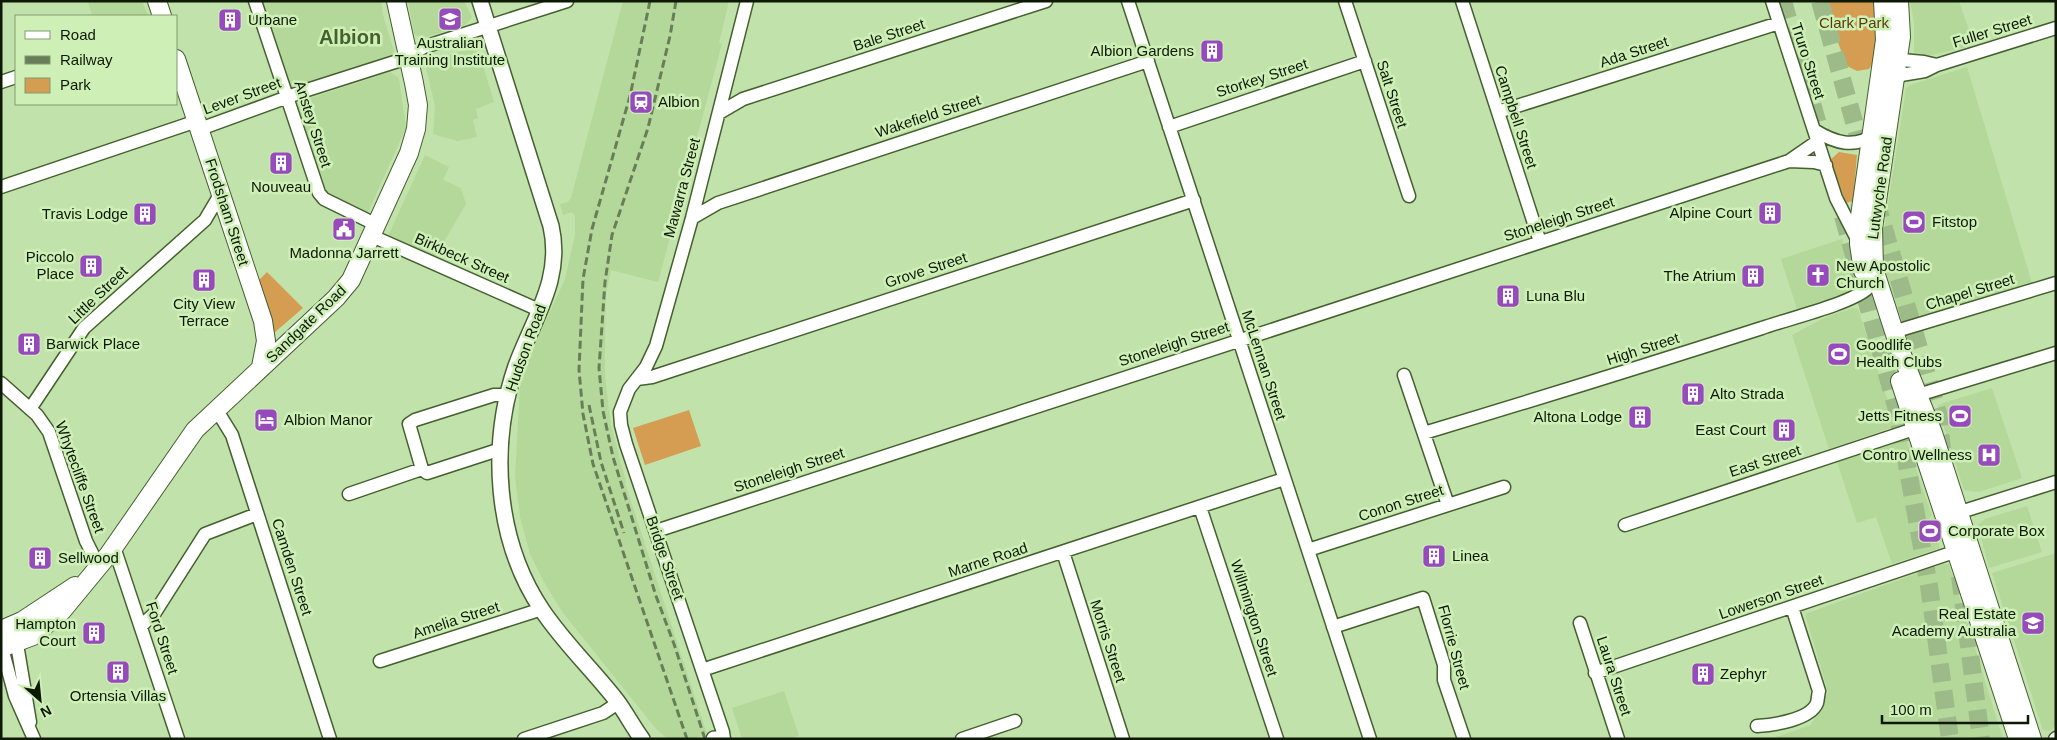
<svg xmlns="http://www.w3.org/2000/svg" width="2057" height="740" font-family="Helvetica,sans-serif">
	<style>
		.built { fill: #b4d89a }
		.green { fill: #d59d51 }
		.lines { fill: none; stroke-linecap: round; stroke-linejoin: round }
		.highway-tunnel { stroke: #9dba89; stroke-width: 18; stroke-dasharray: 18 9; stroke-linecap: butt }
		.minor-casing { stroke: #44602e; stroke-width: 15 }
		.major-casing { stroke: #44602e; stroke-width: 18 }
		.highway-casing { stroke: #44602e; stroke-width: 20 }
		.minor { stroke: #fff; stroke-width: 12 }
		.major { stroke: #fff; stroke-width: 15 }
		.highway { stroke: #fff; stroke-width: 18 }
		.rail { stroke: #687e58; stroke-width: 3; stroke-dasharray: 8 4; stroke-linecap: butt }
		.labels { text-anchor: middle; stroke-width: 5; stroke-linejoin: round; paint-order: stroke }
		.poi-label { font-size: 15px; fill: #0e1905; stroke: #cef0b7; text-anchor: start }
		.park-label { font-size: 15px; fill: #5b3c09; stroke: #cef0b7 }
		.street-label { font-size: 15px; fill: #0e1905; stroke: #cef0b7 }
		.district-label { font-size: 20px; font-weight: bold; fill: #45612f; stroke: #cef0b7 }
	</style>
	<rect width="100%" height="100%" fill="#c1e2aa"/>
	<path class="built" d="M 88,1 L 142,1 L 148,16 L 92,16 Z
		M 262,1 L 381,1 L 383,15 L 394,51 L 393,56 L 291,88 Z
		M 408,1 L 464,1 L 472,17 L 465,25 L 423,38 L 414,34 Z
		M 623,1 L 729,1 L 719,43 L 722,44 L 658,282 L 611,270 L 606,294 L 605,323 L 605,376 L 611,425 L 626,482 L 625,483 L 707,734 L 693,739 L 668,739 L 657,730 L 563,613 L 544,582 L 530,554 L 520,517 L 515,477 L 520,385 L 529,357 L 565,279 L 575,235 L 575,216 L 572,212 L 563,215 L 560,204 L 568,202 L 571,198 Z
		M 1910,1 L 1959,1 L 1974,45 L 1928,56 L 1914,56 L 1914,22 Z
		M 477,46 L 494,102 L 476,109 L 478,118 L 473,120 L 477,137 L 457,141 L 433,134 L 435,106 L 425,63 Z
		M 1967,67 L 2032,283 L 1901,322 L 1885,276 L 1882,244 L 1906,88 L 1910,85 Z
		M 390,72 L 399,78 L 406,128 L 368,212 L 323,192 L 296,103 Z
		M 425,155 L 449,167 L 443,180 L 461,188 L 466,204 L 435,257 L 388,236 Z
		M 1842,239 L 1856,283 L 1854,289 L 1850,292 L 1797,309 L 1781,259 Z
		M 1853,308 L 1858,309 L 1896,426 L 1829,449 L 1792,335 L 1826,317 Z
		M 1992,388 L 2022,478 L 1979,492 L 1964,490 L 1937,406 L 1943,403 Z
		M 1906,439 L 1932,516 L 1929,517 L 1940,548 L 1892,564 L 1876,517 L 1857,523 L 1837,462 Z
		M 2027,506 L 2042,552 L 1989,568 L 1978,525 L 1985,519 Z
		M 2056,553 L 2056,724 L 2051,731 L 2043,730 L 1992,573 Z
		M 1943,564 L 1949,564 L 2003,739 L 1770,739 L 1811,725 L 1828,692 L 1805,614 Z
		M 784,691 L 799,736 L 790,739 L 742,739 L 732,708 Z"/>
	<path class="green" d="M 1822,1 L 1874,1 C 1876,23 1882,50 1869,69 L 1857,71 L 1847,66 Z
		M 1839,152 L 1857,155 L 1853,201 L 1846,203 L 1830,160 Z
		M 267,272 L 303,308 L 274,333 L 258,281 Z
		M 689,410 L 701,446 L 645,465 L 633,428 Z"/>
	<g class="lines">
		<path class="highway-tunnel" d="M 1783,1 L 1821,135
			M 1820,1 L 1864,157
			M 1876,201 L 1938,413 L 1942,449
			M 1843,216 L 1897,410 L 1929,586 L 1950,739
			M 1960,576 L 1981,739"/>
		<g class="minor-casing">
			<path id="minor" d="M 255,1 L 319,193 L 324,199 L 377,225
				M 1128,1 L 1370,739
				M 1345,1 L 1409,196
				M 1462,1 L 1540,242
				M 1772,1 L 1836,198 L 1858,241
				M 1890,59 L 1924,62 L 1937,65
				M 1895,76 L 1925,71 L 1937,65 L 2056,28
				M 1,82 L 16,77
				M 1498,112 L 1779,23
				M 719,113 L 743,99 L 1046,1
				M 1169,127 L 1365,61
				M 200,129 L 307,90 L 401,60 L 424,47 L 567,1
				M 1814,130 C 1835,143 1854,149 1876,134
				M 1789,161 L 1814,162 L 1826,165
				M 1,187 L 197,121
				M 692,218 L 718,203 L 1148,61
				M 372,236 L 539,310
				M 1893,332 L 2056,283
				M 1404,375 L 1448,505
				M 637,379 L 652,377 L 1194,200
				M 1,383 L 37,415 L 49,432 L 86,541 L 99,567
				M 1918,395 L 2056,353
				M 30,409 L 84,328 L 205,220 L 221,193
				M 216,409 L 232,435 L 330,739
				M 1424,433 C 1537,399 1650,364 1762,328 C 1787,319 1851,304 1868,288
				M 501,449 L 427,473 L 422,469 L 409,424 L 415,420 L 494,395 L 508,395
				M 349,494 L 422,469
				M 1200,507 L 1277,739
				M 1951,515 L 2056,482
				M 1625,525 L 1917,428
				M 656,531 L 1789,161 L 1818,141
				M 114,547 L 178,739
				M 1308,550 L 1504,487
				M 1063,552 L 1123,739
				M 1580,623 L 1618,739
				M 141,626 L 154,614 L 205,534 L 257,514
				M 1333,627 L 1423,598 L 1444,665 L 1444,680 L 1464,739
				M 17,644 L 30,722
				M 2,648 L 15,696 L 34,739
				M 380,661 L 542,609
				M 702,670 L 1284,479
				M 1595,673 L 1957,551
				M 1757,726 C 1773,725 1810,720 1817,703 C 1818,699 1818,695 1819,691 L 1792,607
				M 524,739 L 603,713 L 618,703
				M 724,739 L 723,732 L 626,444 L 621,425 L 620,412 L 629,389 L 646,367 L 656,346 L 692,218 L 747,1
				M 962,739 L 1015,721
				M 2055,739 L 2056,738"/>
		</g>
		<g class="major-casing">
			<path id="major" d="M 480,1 L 551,226 C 563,279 534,317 516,366 C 489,445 495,540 542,610 C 564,643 593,670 617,701 C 626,713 633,727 642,739
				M 714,739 L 719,739"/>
		</g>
		<g class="highway-casing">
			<path id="highway" d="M 157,1 L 162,16
				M 1899,1 L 1901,37 L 1873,228 L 1874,269 L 1900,350 L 1933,433 L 2032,739
				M 176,59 L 263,321 L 266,341 L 261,367
				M 1863,271 L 1859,244 L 1859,223 L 1885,40 L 1883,1
				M 1900,381 L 2018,739
				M 1,630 L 22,621 L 75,586
				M 1,648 L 33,636 L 62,611 L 109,554 L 195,430 L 336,298 L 351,280 L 409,153 L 416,129 L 418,105 L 414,83 L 396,1"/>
		</g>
		<use href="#minor" class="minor"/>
		<use href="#major" class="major"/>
		<use href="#highway" class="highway"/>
		<path class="rail" d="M 650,1 L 630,96 L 592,229 L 583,279 L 579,370 L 583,414 L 593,464 L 687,739
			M 676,1 L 670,36 L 648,128 L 612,235 L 605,282 L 599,368 L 603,411 L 613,457 L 656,596 L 674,644 L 705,739
			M 589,405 L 601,462 L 624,533"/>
	</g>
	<defs>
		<g id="university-square" transform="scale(1.25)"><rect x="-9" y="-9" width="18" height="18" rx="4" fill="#964abc" stroke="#cef0b7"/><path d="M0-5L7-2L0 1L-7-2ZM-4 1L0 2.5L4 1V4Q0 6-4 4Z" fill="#fff"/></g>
		<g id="building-square" transform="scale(1.25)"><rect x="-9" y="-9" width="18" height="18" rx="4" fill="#964abc" stroke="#cef0b7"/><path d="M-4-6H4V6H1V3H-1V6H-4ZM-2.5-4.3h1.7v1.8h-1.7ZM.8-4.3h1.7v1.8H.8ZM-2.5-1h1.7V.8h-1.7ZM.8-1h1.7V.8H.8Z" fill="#fff"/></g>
		<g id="station-square" transform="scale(1.25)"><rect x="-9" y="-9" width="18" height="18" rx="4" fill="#964abc" stroke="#cef0b7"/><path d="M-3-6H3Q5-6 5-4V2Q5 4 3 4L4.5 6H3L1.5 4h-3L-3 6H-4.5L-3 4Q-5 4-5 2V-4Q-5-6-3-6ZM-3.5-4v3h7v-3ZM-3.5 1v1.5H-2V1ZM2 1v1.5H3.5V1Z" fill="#fff"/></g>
		<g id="stadium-square" transform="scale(1.25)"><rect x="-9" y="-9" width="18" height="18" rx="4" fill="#964abc" stroke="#cef0b7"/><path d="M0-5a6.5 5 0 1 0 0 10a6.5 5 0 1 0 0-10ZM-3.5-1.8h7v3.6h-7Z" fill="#fff"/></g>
		<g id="civic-square" transform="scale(1.25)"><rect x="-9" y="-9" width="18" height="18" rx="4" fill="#964abc" stroke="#cef0b7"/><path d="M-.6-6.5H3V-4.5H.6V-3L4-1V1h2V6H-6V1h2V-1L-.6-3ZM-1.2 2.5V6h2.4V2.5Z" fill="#fff"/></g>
		<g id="church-square" transform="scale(1.25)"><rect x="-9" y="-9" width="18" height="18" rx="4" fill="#964abc" stroke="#cef0b7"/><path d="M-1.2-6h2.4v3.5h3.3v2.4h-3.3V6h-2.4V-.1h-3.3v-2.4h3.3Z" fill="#fff"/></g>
		<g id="hotel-square" transform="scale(1.25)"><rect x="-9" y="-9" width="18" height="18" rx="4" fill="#964abc" stroke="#cef0b7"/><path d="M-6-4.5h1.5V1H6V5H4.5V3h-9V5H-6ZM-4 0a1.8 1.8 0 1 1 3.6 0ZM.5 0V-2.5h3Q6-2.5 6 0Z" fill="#fff"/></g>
		<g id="hospital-square" transform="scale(1.25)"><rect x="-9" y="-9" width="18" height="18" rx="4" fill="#964abc" stroke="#cef0b7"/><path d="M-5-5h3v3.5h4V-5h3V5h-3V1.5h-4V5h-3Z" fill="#fff"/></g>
	</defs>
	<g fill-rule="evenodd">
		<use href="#university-square" x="450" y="19"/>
		<use href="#building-square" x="230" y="20"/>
		<use href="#building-square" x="1212" y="51"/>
		<use href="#station-square" x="641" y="102"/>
		<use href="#building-square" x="281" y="163"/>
		<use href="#building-square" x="1770" y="213"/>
		<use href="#building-square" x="145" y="214"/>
		<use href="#stadium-square" x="1914" y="222"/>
		<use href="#civic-square" x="344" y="229"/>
		<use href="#building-square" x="91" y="266"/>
		<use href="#church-square" x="1818" y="275"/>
		<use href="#building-square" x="1753" y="276"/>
		<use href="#building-square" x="204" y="280"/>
		<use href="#building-square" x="1508" y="296"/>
		<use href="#building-square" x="29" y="344"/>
		<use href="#stadium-square" x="1839" y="354"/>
		<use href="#building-square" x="1693" y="394"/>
		<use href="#stadium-square" x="1960" y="416"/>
		<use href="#building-square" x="1640" y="417"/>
		<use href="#hotel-square" x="266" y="420"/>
		<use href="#building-square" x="1784" y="430"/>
		<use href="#hospital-square" x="1989" y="455"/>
		<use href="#stadium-square" x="1930" y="531"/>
		<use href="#building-square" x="1434" y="556"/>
		<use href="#building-square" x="40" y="558"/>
		<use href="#university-square" x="2033" y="623"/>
		<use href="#building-square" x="94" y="633"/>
		<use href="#building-square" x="118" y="672"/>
		<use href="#building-square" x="1703" y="674"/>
	</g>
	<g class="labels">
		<g class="poi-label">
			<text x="248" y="25">Urbane</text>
			<text x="450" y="48" text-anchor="middle">Australian<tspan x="450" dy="17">Training Institute</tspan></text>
			<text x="1194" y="56" text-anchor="end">Albion Gardens</text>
			<text x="658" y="107">Albion</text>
			<text x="281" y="192" text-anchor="middle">Nouveau</text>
			<text x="1752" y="218" text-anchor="end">Alpine Court</text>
			<text x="128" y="219" text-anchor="end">Travis Lodge</text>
			<text x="1932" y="227">Fitstop</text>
			<text x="344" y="258" text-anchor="middle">Madonna Jarrett</text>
			<text x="74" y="262" text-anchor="end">Piccolo<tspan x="74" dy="17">Place</tspan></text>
			<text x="1836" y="271">New Apostolic<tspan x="1836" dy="17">Church</tspan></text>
			<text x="1736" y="281" text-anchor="end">The Atrium</text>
			<text x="1526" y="301">Luna Blu</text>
			<text x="204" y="309" text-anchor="middle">City View<tspan x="204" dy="17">Terrace</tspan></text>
			<text x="46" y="349">Barwick Place</text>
			<text x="1856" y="350">Goodlife<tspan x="1856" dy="17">Health Clubs</tspan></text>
			<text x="1710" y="399">Alto Strada</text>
			<text x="1942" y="421" text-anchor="end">Jetts Fitness</text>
			<text x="1622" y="422" text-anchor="end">Altona Lodge</text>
			<text x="284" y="425">Albion Manor</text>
			<text x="1766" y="435" text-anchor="end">East Court</text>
			<text x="1972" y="460" text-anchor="end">Contro Wellness</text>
			<text x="1948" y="536">Corporate Box</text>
			<text x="1452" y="561">Linea</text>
			<text x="58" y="563">Sellwood</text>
			<text x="2016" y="619" text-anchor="end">Real Estate<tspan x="2016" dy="17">Academy Australia</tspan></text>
			<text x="76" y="629" text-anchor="end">Hampton<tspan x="76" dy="17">Court</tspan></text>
			<text x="1720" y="679">Zephyr</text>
			<text x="118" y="701" text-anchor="middle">Ortensia Villas</text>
		</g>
		<g class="park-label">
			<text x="1854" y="28">Clark Park</text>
		</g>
		<g class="street-label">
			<text transform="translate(1992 31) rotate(-17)" y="5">Fuller Street</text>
			<text transform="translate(889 35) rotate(-18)" y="5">Bale Street</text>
			<text transform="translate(1634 52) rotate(-18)" y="5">Ada Street</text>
			<text transform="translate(1808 61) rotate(72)" y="5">Truro Street</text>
			<text transform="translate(1262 78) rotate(-18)" y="5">Storkey Street</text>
			<text transform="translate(1392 94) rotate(72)" y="5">Salt Street</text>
			<text transform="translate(242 96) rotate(-20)" y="5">Lever Street</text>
			<text transform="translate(928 116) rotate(-18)" y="5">Wakefield Street</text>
			<text transform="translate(1516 117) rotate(72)" y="5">Campbell Street</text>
			<text transform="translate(313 124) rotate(72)" y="5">Anstey Street</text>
			<text transform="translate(682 188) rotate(-75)" y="5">Mawarra Street</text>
			<text transform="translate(1880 188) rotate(-82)" y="5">Lutwyche Road</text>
			<text transform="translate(227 212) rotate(72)" y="5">Frodsham Street</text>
			<text transform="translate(1559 219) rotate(-18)" y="5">Stoneleigh Street</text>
			<text transform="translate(462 258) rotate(24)" y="5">Birkbeck Street</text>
			<text transform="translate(926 270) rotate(-18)" y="5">Grove Street</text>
			<text transform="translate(1970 292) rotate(-17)" y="5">Chapel Street</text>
			<text transform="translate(98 295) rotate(-44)" y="5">Little Street</text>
			<text transform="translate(306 324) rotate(-44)" y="5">Sandgate Road</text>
			<text transform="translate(1174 344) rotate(-18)" y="5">Stoneleigh Street</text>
			<text transform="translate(526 348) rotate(-70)" y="5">Hudson Road</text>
			<text transform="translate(1643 349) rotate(-18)" y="5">High Street</text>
			<text transform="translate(1264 365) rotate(72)" y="5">McLennan Street</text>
			<text transform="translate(1765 461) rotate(-18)" y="5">East Street</text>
			<text transform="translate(789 470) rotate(-18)" y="5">Stoneleigh Street</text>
			<text transform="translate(80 477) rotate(70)" y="5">Whytecliffe Street</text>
			<text transform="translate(1401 503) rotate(-18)" y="5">Conon Street</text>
			<text transform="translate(665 558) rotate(71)" y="5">Bridge Street</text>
			<text transform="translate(988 560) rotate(-18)" y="5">Marne Road</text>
			<text transform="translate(292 567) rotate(72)" y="5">Camden Street</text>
			<text transform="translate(1771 597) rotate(-19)" y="5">Lowerson Street</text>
			<text transform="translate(1254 618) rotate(72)" y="5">Willmington Street</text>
			<text transform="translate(456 620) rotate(-18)" y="5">Amelia Street</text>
			<text transform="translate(162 638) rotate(72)" y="5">Ford Street</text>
			<text transform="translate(1108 641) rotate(72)" y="5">Morris Street</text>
			<text transform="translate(1454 647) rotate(75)" y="5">Florrie Street</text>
			<text transform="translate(1614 676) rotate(72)" y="5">Laura Street</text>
		</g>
		<g class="district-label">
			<text x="350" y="44">Albion</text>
		</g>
	</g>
	<rect width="2057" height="740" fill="none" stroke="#0e1905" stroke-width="5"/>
	<rect x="15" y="15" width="162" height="90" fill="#cef0b7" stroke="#819a70"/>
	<rect x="25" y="31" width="25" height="8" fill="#ffffff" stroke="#819a70"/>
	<text x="60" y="40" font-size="15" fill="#0e1905">Road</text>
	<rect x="25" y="56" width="25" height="8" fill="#687e58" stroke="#819a70"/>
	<text x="60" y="65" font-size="15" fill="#0e1905">Railway</text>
	<rect x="25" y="78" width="25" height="15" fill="#d59d51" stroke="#819a70"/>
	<text x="60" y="90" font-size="15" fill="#0e1905">Park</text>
	<g transform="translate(40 700) rotate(153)" stroke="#cef0b7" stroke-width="4" paint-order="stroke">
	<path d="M0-4L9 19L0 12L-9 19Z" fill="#0e1905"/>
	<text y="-8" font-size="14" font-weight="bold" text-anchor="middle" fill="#0e1905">N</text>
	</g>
	<path d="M1882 715v8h146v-8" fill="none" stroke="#0e1905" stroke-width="2.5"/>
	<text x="1890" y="715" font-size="15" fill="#0e1905" stroke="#cef0b7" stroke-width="4" paint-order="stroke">100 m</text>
</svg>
